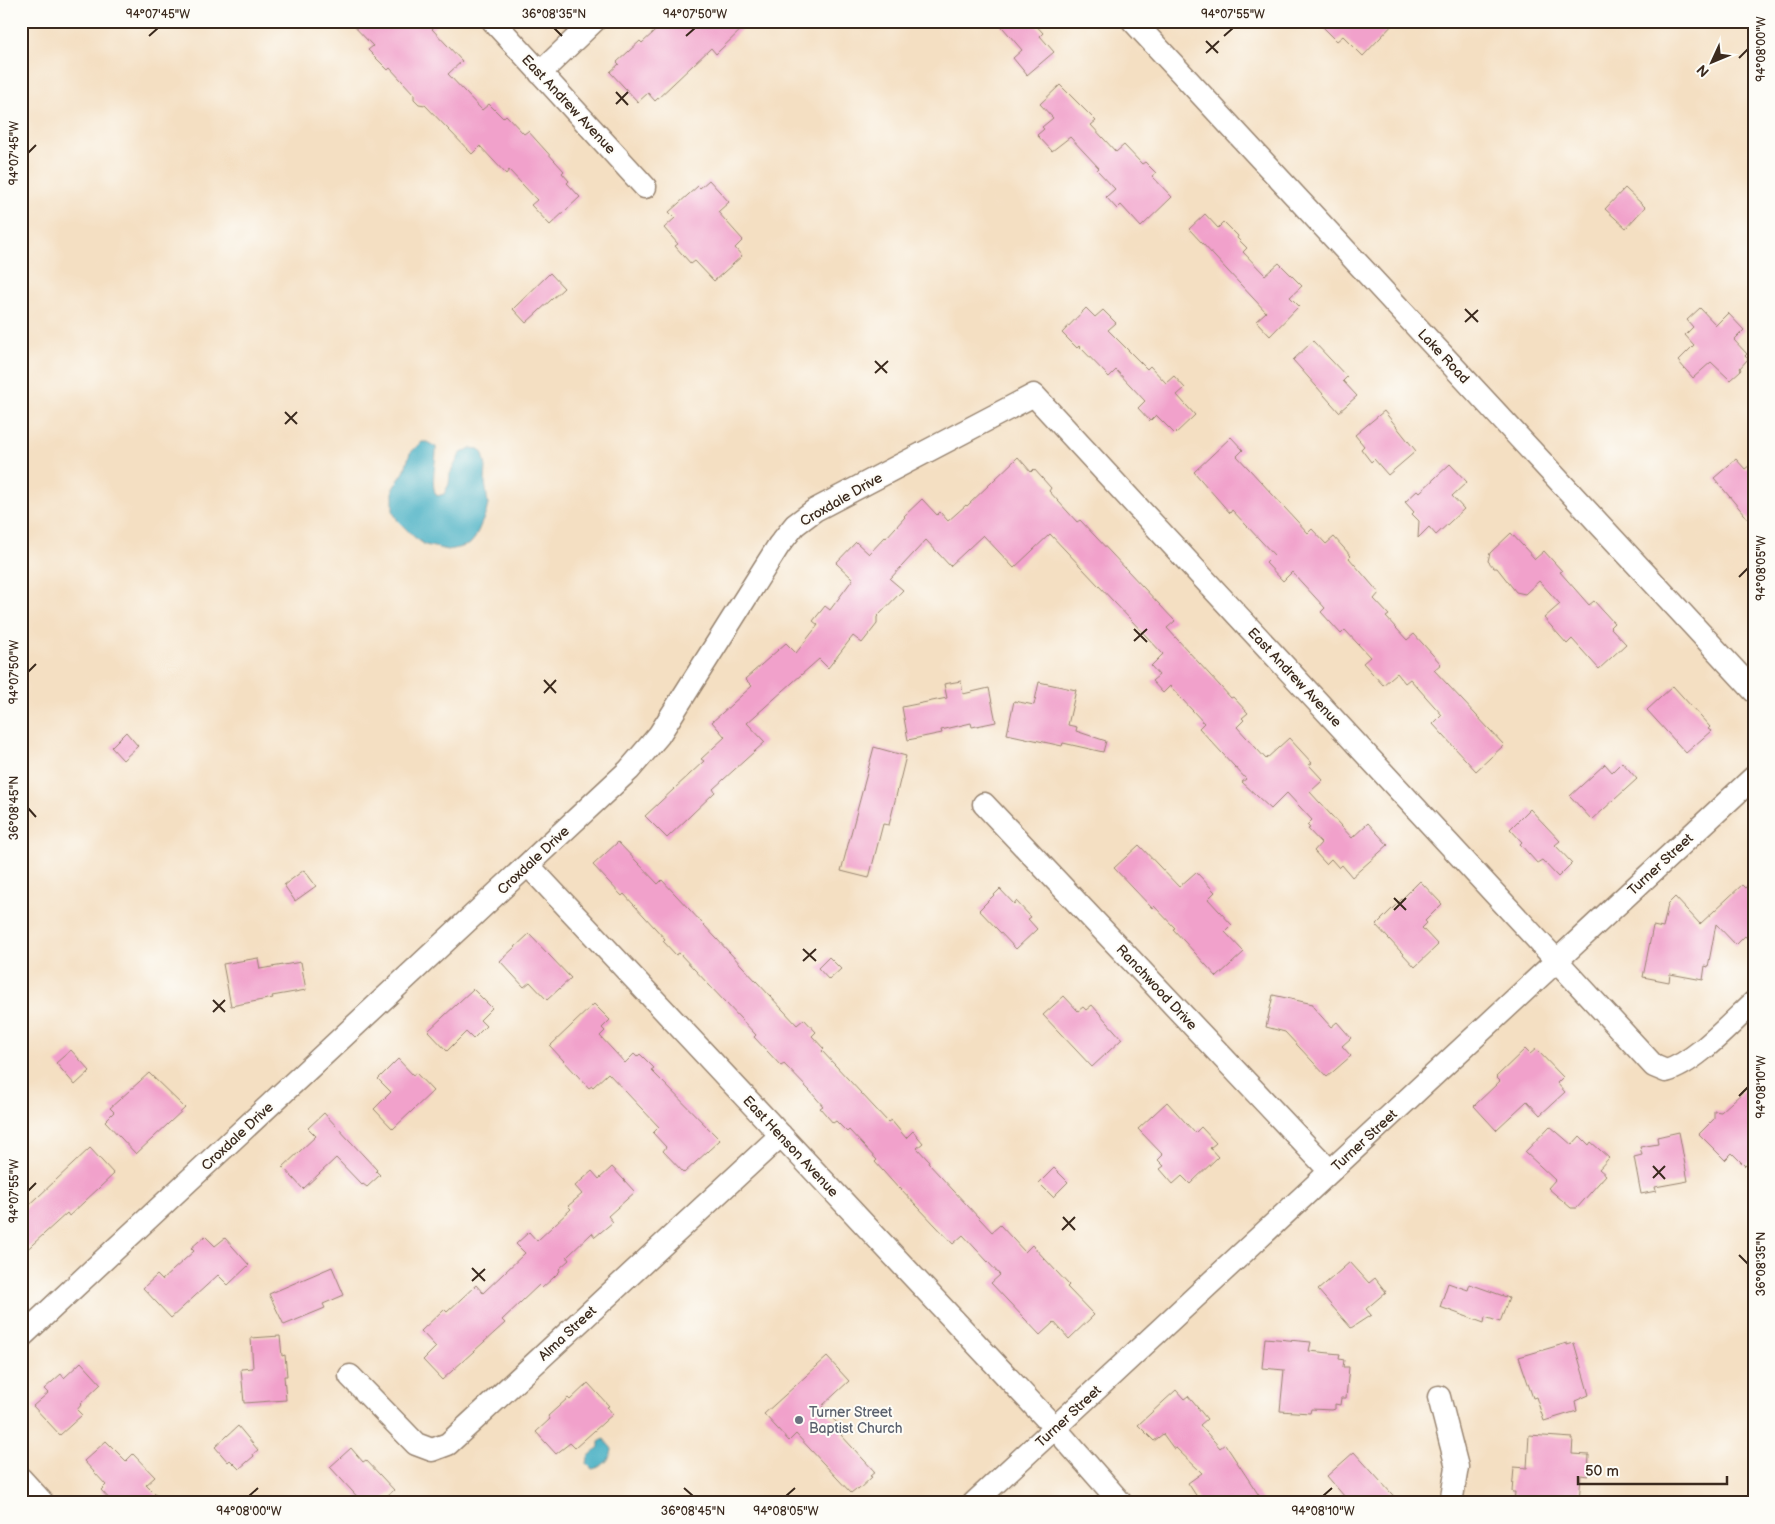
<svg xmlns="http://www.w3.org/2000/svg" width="1775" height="1524" font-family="'Balsamiq Sans',sans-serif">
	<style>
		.water { fill: #44afc3; stroke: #406c70 }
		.building { fill: #f1a1cb }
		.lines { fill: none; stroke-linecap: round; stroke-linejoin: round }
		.minor-casing { stroke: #988470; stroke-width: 25 }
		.minor { stroke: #fff; stroke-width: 22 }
		.ticks { fill: none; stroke: #3b2a1e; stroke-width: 2 }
		.worship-dot { fill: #6b7280; stroke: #fdfcf7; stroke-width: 2 }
		.labels { text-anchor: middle; stroke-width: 4; stroke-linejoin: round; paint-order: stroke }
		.street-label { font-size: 14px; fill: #3b2a1e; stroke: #fdfcf7 }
		.worship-label { font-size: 14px; fill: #5b616d; stroke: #fdfcf7; text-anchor: start }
		.neatline { fill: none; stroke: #3b2a1e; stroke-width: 2 }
		.ticks-label { font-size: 12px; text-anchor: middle; fill: #3b2a1e }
	</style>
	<rect width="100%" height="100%" fill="#fdfcf7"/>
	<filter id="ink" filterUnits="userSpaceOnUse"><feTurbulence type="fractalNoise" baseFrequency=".02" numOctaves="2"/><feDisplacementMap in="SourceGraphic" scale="10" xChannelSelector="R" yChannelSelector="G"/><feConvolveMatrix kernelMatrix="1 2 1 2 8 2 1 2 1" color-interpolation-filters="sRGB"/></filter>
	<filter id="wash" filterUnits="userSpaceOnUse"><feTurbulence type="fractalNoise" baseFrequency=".0096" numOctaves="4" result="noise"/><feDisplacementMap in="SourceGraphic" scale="20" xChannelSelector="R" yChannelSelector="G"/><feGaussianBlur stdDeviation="1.12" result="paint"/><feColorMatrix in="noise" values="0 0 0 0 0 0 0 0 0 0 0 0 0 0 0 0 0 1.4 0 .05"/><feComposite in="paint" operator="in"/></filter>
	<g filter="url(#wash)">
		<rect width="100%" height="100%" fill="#f4dfc2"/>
		<path class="water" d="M 422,442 L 427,442 L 436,447 C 437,460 429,487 437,496 L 444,494 L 449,484 L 450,474 L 460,454 L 470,448 L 479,449 L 483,454 L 486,467 L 485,482 L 488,504 L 486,513 L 475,538 L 470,544 L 462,547 L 448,550 L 425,545 L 413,536 L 398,521 L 393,512 L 393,488 L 404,472 L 410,453 Z
			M 604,1439 L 612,1449 C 612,1459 601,1468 592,1469 L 587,1464 L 588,1457 L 599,1447 L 599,1442 Z"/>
		<g id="blocks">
			<path class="building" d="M 349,21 L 441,21 L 432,29 L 462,61 L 448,74 L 482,110 L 489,104 L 503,118 L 506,115 L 524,134 L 528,131 L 564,171 L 562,173 L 569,181 L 567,183 L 580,197 L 550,225 L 531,205 L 537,200 L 509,170 L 506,174 L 480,146 L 472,154 L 425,105 L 419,104 L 414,99 L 414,94 L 390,68 L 388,70 L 368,50 L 373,46 Z
				M 666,21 L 750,21 L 716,54 L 711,48 L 655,101 L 648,93 L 638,102 L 610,72 L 619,64 L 617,62 L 640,41 L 642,43 Z
				M 997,21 L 1032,21 L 1043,33 L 1040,36 L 1054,52 L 1027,75 L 1013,58 L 1022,50 Z
				M 1317,21 L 1396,21 L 1363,56 L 1343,36 L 1337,41 Z
				M 1060,85 L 1096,121 L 1091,125 L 1116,152 L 1124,145 L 1142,164 L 1145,162 L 1156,173 L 1152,176 L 1172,197 L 1141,227 L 1121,205 L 1117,209 L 1106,197 L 1115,189 L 1097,170 L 1099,168 L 1070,137 L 1052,151 L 1037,135 L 1044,129 L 1042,127 L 1053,118 L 1040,104 Z
				M 709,180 L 729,202 L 718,212 L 743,240 L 735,248 L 742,256 L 714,281 L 695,261 L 691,264 L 675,246 L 678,244 L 664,228 L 675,218 L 669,212 L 698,186 L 700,188 Z
				M 1625,188 L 1645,207 L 1626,228 L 1605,209 Z
				M 1205,214 L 1218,228 L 1224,222 L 1238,236 L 1237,238 L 1247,248 L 1243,252 L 1265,275 L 1279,263 L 1302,286 L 1290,297 L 1299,306 L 1270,336 L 1256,321 L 1266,312 L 1189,229 Z
				M 550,273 L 564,288 L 526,323 L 513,309 Z
				M 1086,308 L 1095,317 L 1103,310 L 1116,323 L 1108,330 L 1147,369 L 1150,366 L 1166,383 L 1174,376 L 1185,388 L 1177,395 L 1195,415 L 1175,434 L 1156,415 L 1150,421 L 1138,408 L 1145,401 L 1116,370 L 1109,377 L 1079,346 L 1077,348 L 1062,333 Z
				M 1700,308 L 1716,325 L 1728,313 L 1744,330 L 1734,340 L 1747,354 L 1745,356 L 1748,359 L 1740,368 L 1741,370 L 1730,380 L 1711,362 L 1693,378 L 1678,361 L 1694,345 L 1685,335 L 1693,327 L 1687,320 Z
				M 1313,341 L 1347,377 L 1343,381 L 1357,396 L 1339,412 L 1293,360 Z
				M 1384,411 L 1416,451 L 1388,475 L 1374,459 L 1371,462 L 1361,449 L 1364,446 L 1355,435 Z
				M 1231,437 L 1243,450 L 1237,456 L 1308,533 L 1312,529 L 1326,544 L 1334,537 L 1351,556 L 1349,558 L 1379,593 L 1374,599 L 1389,615 L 1386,617 L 1407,640 L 1414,634 L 1441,664 L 1434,670 L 1504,745 L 1476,771 L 1433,724 L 1442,715 L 1410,679 L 1405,683 L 1397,673 L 1383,685 L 1363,663 L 1370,657 L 1345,630 L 1341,634 L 1321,612 L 1325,608 L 1292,572 L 1283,581 L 1266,563 L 1274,555 L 1232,510 L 1230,513 L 1194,472 Z
				M 1018,457 L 1031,472 L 1034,469 L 1051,488 L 1049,491 L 1077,522 L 1080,520 L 1175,621 L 1167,628 L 1231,698 L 1233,697 L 1248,713 L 1242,718 L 1244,720 L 1237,727 L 1266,759 L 1289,738 L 1312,763 L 1309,765 L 1323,780 L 1310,792 L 1352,838 L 1368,823 L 1388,845 L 1352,877 L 1342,865 L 1339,868 L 1331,859 L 1326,864 L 1314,851 L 1321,843 L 1308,829 L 1310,828 L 1307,825 L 1312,820 L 1287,793 L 1271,809 L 1242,782 L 1246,779 L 1199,728 L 1204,723 L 1170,686 L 1163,693 L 1152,681 L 1159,675 L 1151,666 L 1163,654 L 1050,534 L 1014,568 L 983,535 L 950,566 L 926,540 L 890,579 L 903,590 L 877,617 L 877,624 L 862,643 L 853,636 L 828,668 L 819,659 L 747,723 L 765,742 L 713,789 L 715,792 L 667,838 L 645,816 L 704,761 L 701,759 L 725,737 L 712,722 L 752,686 L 745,679 L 786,643 L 796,653 L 818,625 L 813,621 L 825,606 L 830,610 L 853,579 L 836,563 L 856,542 L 869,554 L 885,537 L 886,538 L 905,517 L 904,516 L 922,499 L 937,515 L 940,512 L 948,521 L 966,505 L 967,506 Z
				M 1736,459 L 1745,469 L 1754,462 L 1754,526 L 1714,478 Z
				M 1450,464 L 1467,482 L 1452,496 L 1464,509 L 1436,535 L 1429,527 L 1418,538 L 1419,521 L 1412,514 L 1414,512 L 1405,502 L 1418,490 L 1420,492 Z
				M 1511,533 L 1535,559 L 1544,551 L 1562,571 L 1560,572 L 1589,605 L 1594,601 L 1614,623 L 1610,627 L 1626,644 L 1599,669 L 1572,639 L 1567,644 L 1544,618 L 1560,604 L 1539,581 L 1525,594 L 1516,592 L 1497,568 L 1494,568 L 1488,561 L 1490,553 Z
				M 961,681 L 963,694 L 989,688 L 996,722 L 972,727 L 971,723 L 941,730 L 942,733 L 908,740 L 902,707 L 947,698 L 944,684 Z
				M 1039,682 L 1076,690 L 1068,725 L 1077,727 L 1076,731 L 1106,741 L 1103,752 L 1063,743 L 1062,746 L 1007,734 L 1014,701 L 1034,705 Z
				M 1673,686 L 1710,727 L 1708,729 L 1711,731 L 1686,753 L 1647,710 Z
				M 126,732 L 138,746 L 123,760 L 111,747 Z
				M 874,747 L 906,756 L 889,825 L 883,824 L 869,878 L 841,871 Z
				M 1622,762 L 1637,779 L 1592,820 L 1570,796 L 1605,764 L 1612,772 Z
				M 1530,809 L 1560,841 L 1555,845 L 1572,863 L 1558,877 L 1542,860 L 1537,863 L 1520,844 L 1522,842 L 1510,829 Z
				M 618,842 L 658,884 L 662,880 L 797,1025 L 804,1019 L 816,1032 L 812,1036 L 824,1049 L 822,1051 L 888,1122 L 891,1120 L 906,1138 L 913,1131 L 923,1143 L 917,1148 L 929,1161 L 928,1163 L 992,1232 L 1000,1225 L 1025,1252 L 1032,1245 L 1069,1285 L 1067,1287 L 1094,1315 L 1069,1339 L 1054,1322 L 1040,1335 L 991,1283 L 1000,1275 L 963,1235 L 953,1244 L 900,1188 L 899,1189 L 875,1162 L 877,1160 L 849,1130 L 847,1132 L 836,1121 L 833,1123 L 820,1108 L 823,1106 L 810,1091 L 784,1064 L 781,1066 L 754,1037 L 756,1035 L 679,953 L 676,955 L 663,941 L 665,939 L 624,894 L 622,896 L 593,865 Z
				M 1139,845 L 1179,887 L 1196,872 L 1215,892 L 1208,899 L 1232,925 L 1225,932 L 1244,952 L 1217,977 L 1173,929 L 1175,928 L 1154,906 L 1152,908 L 1114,868 Z
				M 304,870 L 316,886 L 295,901 L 284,885 Z
				M 1754,880 L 1754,945 L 1745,936 L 1736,945 L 1716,924 L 1708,967 L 1705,966 L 1703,980 L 1670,974 L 1669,982 L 1643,977 L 1653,926 L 1663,928 L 1668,904 L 1675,897 L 1700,924 L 1742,885 L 1745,888 Z
				M 1420,881 L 1442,904 L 1425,921 L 1427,923 L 1422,928 L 1438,945 L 1415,967 L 1376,925 Z
				M 1000,889 L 1014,904 L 1016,901 L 1031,917 L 1028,919 L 1037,929 L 1016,949 L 979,910 Z
				M 529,934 L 571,978 L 547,1000 L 530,982 L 524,987 L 500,961 Z
				M 829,957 L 841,969 L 829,980 L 818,968 Z
				M 258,958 L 260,969 L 301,962 L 306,990 L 272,996 L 273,998 L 231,1006 L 223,964 Z
				M 473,989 L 492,1008 L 480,1020 L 486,1026 L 473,1039 L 466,1032 L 447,1051 L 428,1031 Z
				M 1273,995 L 1313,1004 L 1313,1007 L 1331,1027 L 1337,1022 L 1351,1038 L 1342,1046 L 1351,1056 L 1327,1077 L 1285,1032 L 1266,1027 Z
				M 1064,996 L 1078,1011 L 1083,1007 L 1086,1010 L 1092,1005 L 1122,1039 L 1092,1067 L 1043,1015 Z
				M 594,1004 L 610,1020 L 602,1028 L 605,1031 L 600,1036 L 625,1063 L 634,1054 L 637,1057 L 640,1054 L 654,1068 L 651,1070 L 720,1140 L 684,1173 L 663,1151 L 666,1147 L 653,1133 L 659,1127 L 608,1073 L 593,1087 L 592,1086 L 589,1088 L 550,1046 Z
				M 1525,1049 L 1530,1054 L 1536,1049 L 1563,1077 L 1557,1083 L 1565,1092 L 1540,1115 L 1527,1101 L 1496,1130 L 1474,1106 L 1500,1081 L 1496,1077 Z
				M 71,1050 L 90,1071 L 75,1085 L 56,1063 Z
				M 398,1059 L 413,1075 L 416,1073 L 433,1091 L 393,1129 L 374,1109 L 391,1092 L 378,1079 Z
				M 149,1073 L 185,1108 L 136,1154 L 105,1121 L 114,1112 L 110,1108 Z
				M 1754,1082 L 1754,1157 L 1745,1166 L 1732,1153 L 1725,1160 L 1699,1134 L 1714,1119 L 1714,1111 L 1721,1112 Z
				M 1167,1102 L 1195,1133 L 1201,1127 L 1216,1143 L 1210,1148 L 1218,1157 L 1190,1184 L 1182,1176 L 1173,1184 L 1160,1169 L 1164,1166 L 1158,1160 L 1163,1155 L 1138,1129 Z
				M 324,1113 L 377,1170 L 376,1171 L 380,1175 L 367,1187 L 363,1184 L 362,1185 L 336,1158 L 303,1189 L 283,1167 L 316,1136 L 308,1128 Z
				M 1550,1126 L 1572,1145 L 1580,1136 L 1589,1145 L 1591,1142 L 1609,1158 L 1599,1169 L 1606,1175 L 1577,1208 L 1571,1208 L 1548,1188 L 1555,1180 L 1525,1152 Z
				M 1679,1132 L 1688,1181 L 1655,1187 L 1656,1191 L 1641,1194 L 1634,1157 L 1642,1155 L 1640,1147 L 1658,1144 L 1657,1137 Z
				M 90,1148 L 114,1174 L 69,1216 L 67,1213 L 21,1255 L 21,1213 Z
				M 612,1167 L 635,1192 L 608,1216 L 613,1222 L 595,1237 L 592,1233 L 567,1257 L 569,1260 L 559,1269 L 560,1271 L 553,1278 L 542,1288 L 539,1285 L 502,1320 L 505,1323 L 442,1380 L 423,1360 L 436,1347 L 421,1331 L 444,1309 L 447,1312 L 476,1285 L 483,1293 L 525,1253 L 516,1244 L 529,1232 L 537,1241 L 571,1209 L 568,1206 L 582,1194 L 575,1186 L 592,1171 L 599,1179 Z
				M 1054,1168 L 1068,1182 L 1053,1197 L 1039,1183 Z
				M 205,1236 L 215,1246 L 225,1238 L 249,1265 L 228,1285 L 218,1275 L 171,1318 L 143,1288 L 157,1275 L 162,1280 L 194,1251 L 191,1248 Z
				M 1350,1262 L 1369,1283 L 1375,1278 L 1386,1292 L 1366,1309 L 1371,1315 L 1351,1328 L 1318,1290 Z
				M 332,1267 L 344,1295 L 323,1304 L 325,1308 L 284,1325 L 269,1294 Z
				M 1448,1283 L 1468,1290 L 1470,1284 L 1509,1298 L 1500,1322 L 1485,1317 L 1484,1323 L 1440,1307 Z
				M 280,1336 L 282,1356 L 285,1355 L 287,1376 L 284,1376 L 286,1400 L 244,1403 L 241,1369 L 253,1368 L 251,1338 Z
				M 1265,1338 L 1311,1342 L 1309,1351 L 1340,1354 L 1339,1359 L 1344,1360 L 1343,1367 L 1349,1367 L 1346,1398 L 1341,1398 L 1340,1405 L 1335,1404 L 1335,1409 L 1332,1410 L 1311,1409 L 1310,1413 L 1280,1411 L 1284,1370 L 1262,1368 Z
				M 1567,1343 L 1567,1345 L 1574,1343 L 1589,1395 L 1575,1401 L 1577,1411 L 1544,1421 L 1536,1397 L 1533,1398 L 1519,1357 Z
				M 827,1357 L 849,1381 L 822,1406 L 844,1431 L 841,1435 L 875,1472 L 870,1476 L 872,1477 L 858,1490 L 856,1489 L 851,1493 L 796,1434 L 789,1441 L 764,1414 Z
				M 81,1362 L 101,1384 L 80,1404 L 81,1405 L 77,1410 L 82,1415 L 60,1435 L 33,1406 L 48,1393 L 44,1389 L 61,1374 L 64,1378 Z
				M 588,1383 L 609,1406 L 607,1407 L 613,1414 L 575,1448 L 570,1443 L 556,1454 L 536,1432 L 550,1419 L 548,1416 L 568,1398 L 570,1400 Z
				M 1176,1390 L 1184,1399 L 1188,1396 L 1207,1419 L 1200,1425 L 1220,1448 L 1225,1444 L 1264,1503 L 1201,1503 L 1188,1483 L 1202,1473 L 1176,1448 L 1174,1449 L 1163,1434 L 1154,1441 L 1138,1425 Z
				M 238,1426 L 258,1450 L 253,1454 L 254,1456 L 239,1469 L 230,1460 L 228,1462 L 215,1447 Z
				M 1529,1435 L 1573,1438 L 1572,1454 L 1589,1455 L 1588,1476 L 1581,1475 L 1579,1503 L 1514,1503 L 1515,1492 L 1512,1492 L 1514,1467 L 1527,1468 Z
				M 106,1441 L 126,1461 L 133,1454 L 155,1477 L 146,1485 L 164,1503 L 113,1503 L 101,1490 L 106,1485 L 84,1461 Z
				M 351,1448 L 363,1462 L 366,1460 L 394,1490 L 379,1503 L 363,1503 L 330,1467 Z
				M 1354,1452 L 1400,1503 L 1350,1503 L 1327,1476 Z"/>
		</g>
	</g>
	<g filter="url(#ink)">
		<use href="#blocks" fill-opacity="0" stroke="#988470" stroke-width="1"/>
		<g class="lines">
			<g class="minor-casing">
				<path id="minor" d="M 493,21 L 645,187
					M 1133,21 L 1754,691
					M 540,73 L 594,21
					M 984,804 L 1330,1171
					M 528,865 L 1055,1428 L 1121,1503
					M 21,1337 L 629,770 L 659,735 L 779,545 L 795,525 L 815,510 L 1034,395 L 1654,1066 L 1666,1071 C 1695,1063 1730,1024 1754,1002
					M 350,1376 L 416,1444 L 432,1450 L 448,1444 L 781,1135
					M 1439,1397 L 1457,1467 L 1451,1503
					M 21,1479 L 43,1503
					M 974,1503 L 1754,777"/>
			</g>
			<use href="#minor" class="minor"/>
		</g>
	</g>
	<path class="ticks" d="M 554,28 L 562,36M 149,36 L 158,28M 686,36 L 695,28M 1224,36 L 1233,28M 1206,41 L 1218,53M 1206,53 L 1219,41M 1739,58 L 1748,49M 616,92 L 628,105M 616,104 L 628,92M 28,153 L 36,145M 1465,309 L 1478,322M 1465,322 L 1478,310M 875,361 L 887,373M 875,373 L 888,361M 285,412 L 297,424M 285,424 L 297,412M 1739,577 L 1748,568M 1134,629 L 1147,642M 1134,641 L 1147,629M 28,672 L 36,664M 544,680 L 556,693M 544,693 L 556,680M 28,808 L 36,817M 1394,898 L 1406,910M 1394,910 L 1406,898M 803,949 L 816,961M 803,961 L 816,949M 213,1000 L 225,1012M 213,1012 L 225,1000M 1739,1096 L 1748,1087M 1653,1166 L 1665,1179M 1653,1178 L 1665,1166M 28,1191 L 36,1183M 1063,1217 L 1075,1230M 1062,1230 L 1075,1217M 1739,1255 L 1748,1264M 472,1268 L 485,1281M 472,1281 L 485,1269M 684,1488 L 693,1496M 249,1496 L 258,1488M 786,1496 L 795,1488M 1323,1496 L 1332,1488"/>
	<circle class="worship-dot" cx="799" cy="1420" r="5"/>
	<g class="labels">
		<g class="street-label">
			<text transform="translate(569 104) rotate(47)" y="5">East Andrew Avenue</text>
			<text transform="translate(1444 356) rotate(47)" y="5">Lake Road</text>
			<text transform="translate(841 499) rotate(-30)" y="5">Croxdale Drive</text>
			<text transform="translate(1295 677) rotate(47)" y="5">East Andrew Avenue</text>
			<text transform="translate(533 860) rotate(-43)" y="5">Croxdale Drive</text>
			<text transform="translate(1660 864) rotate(-43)" y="5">Turner Street</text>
			<text transform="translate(1157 987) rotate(47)" y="5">Ranchwood Drive</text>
			<text transform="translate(237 1136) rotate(-43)" y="5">Croxdale Drive</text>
			<text transform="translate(1364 1140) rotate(-43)" y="5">Turner Street</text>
			<text transform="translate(791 1146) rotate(47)" y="5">East Henson Avenue</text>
			<text transform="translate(567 1333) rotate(-43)" y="5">Alma Street</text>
			<text transform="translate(1068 1416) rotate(-43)" y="5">Turner Street</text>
		</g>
		<g class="worship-label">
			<text x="809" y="1417">Turner Street<tspan x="809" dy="16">Baptist Church</tspan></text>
		</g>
	</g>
	<rect width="1775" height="1524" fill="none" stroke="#fdfcf7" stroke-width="55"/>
	<g transform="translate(1712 62) rotate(226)" stroke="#fdfcf7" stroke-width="4" paint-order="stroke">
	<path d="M0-4L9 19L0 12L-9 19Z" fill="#3b2a1e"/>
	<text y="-8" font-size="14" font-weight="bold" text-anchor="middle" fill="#3b2a1e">N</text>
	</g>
	<path d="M1578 1476v8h149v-8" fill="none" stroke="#3b2a1e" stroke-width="2.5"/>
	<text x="1585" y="1476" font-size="15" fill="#3b2a1e" stroke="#fdfcf7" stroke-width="4" paint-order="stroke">50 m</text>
	<rect x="28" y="28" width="1720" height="1468" class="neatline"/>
	<g class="ticks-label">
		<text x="158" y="18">94°07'45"W</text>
		<text x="554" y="18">36°08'35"N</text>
		<text x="695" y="18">94°07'50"W</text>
		<text x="1233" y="18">94°07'55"W</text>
		<text transform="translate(1761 49) rotate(-90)" y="4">94°08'00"W</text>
		<text transform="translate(14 153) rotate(-90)" y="4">94°07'45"W</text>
		<text transform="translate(1761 568) rotate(-90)" y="4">94°08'05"W</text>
		<text transform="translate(14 672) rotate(-90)" y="4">94°07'50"W</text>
		<text transform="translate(14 808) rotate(-90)" y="4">36°08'45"N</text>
		<text transform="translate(1761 1087) rotate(-90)" y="4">94°08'10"W</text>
		<text transform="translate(14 1191) rotate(-90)" y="4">94°07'55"W</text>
		<text transform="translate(1761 1264) rotate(-90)" y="4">36°08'35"N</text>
		<text x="249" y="1515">94°08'00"W</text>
		<text x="693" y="1515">36°08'45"N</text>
		<text x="786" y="1515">94°08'05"W</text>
		<text x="1323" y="1515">94°08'10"W</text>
	</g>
</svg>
